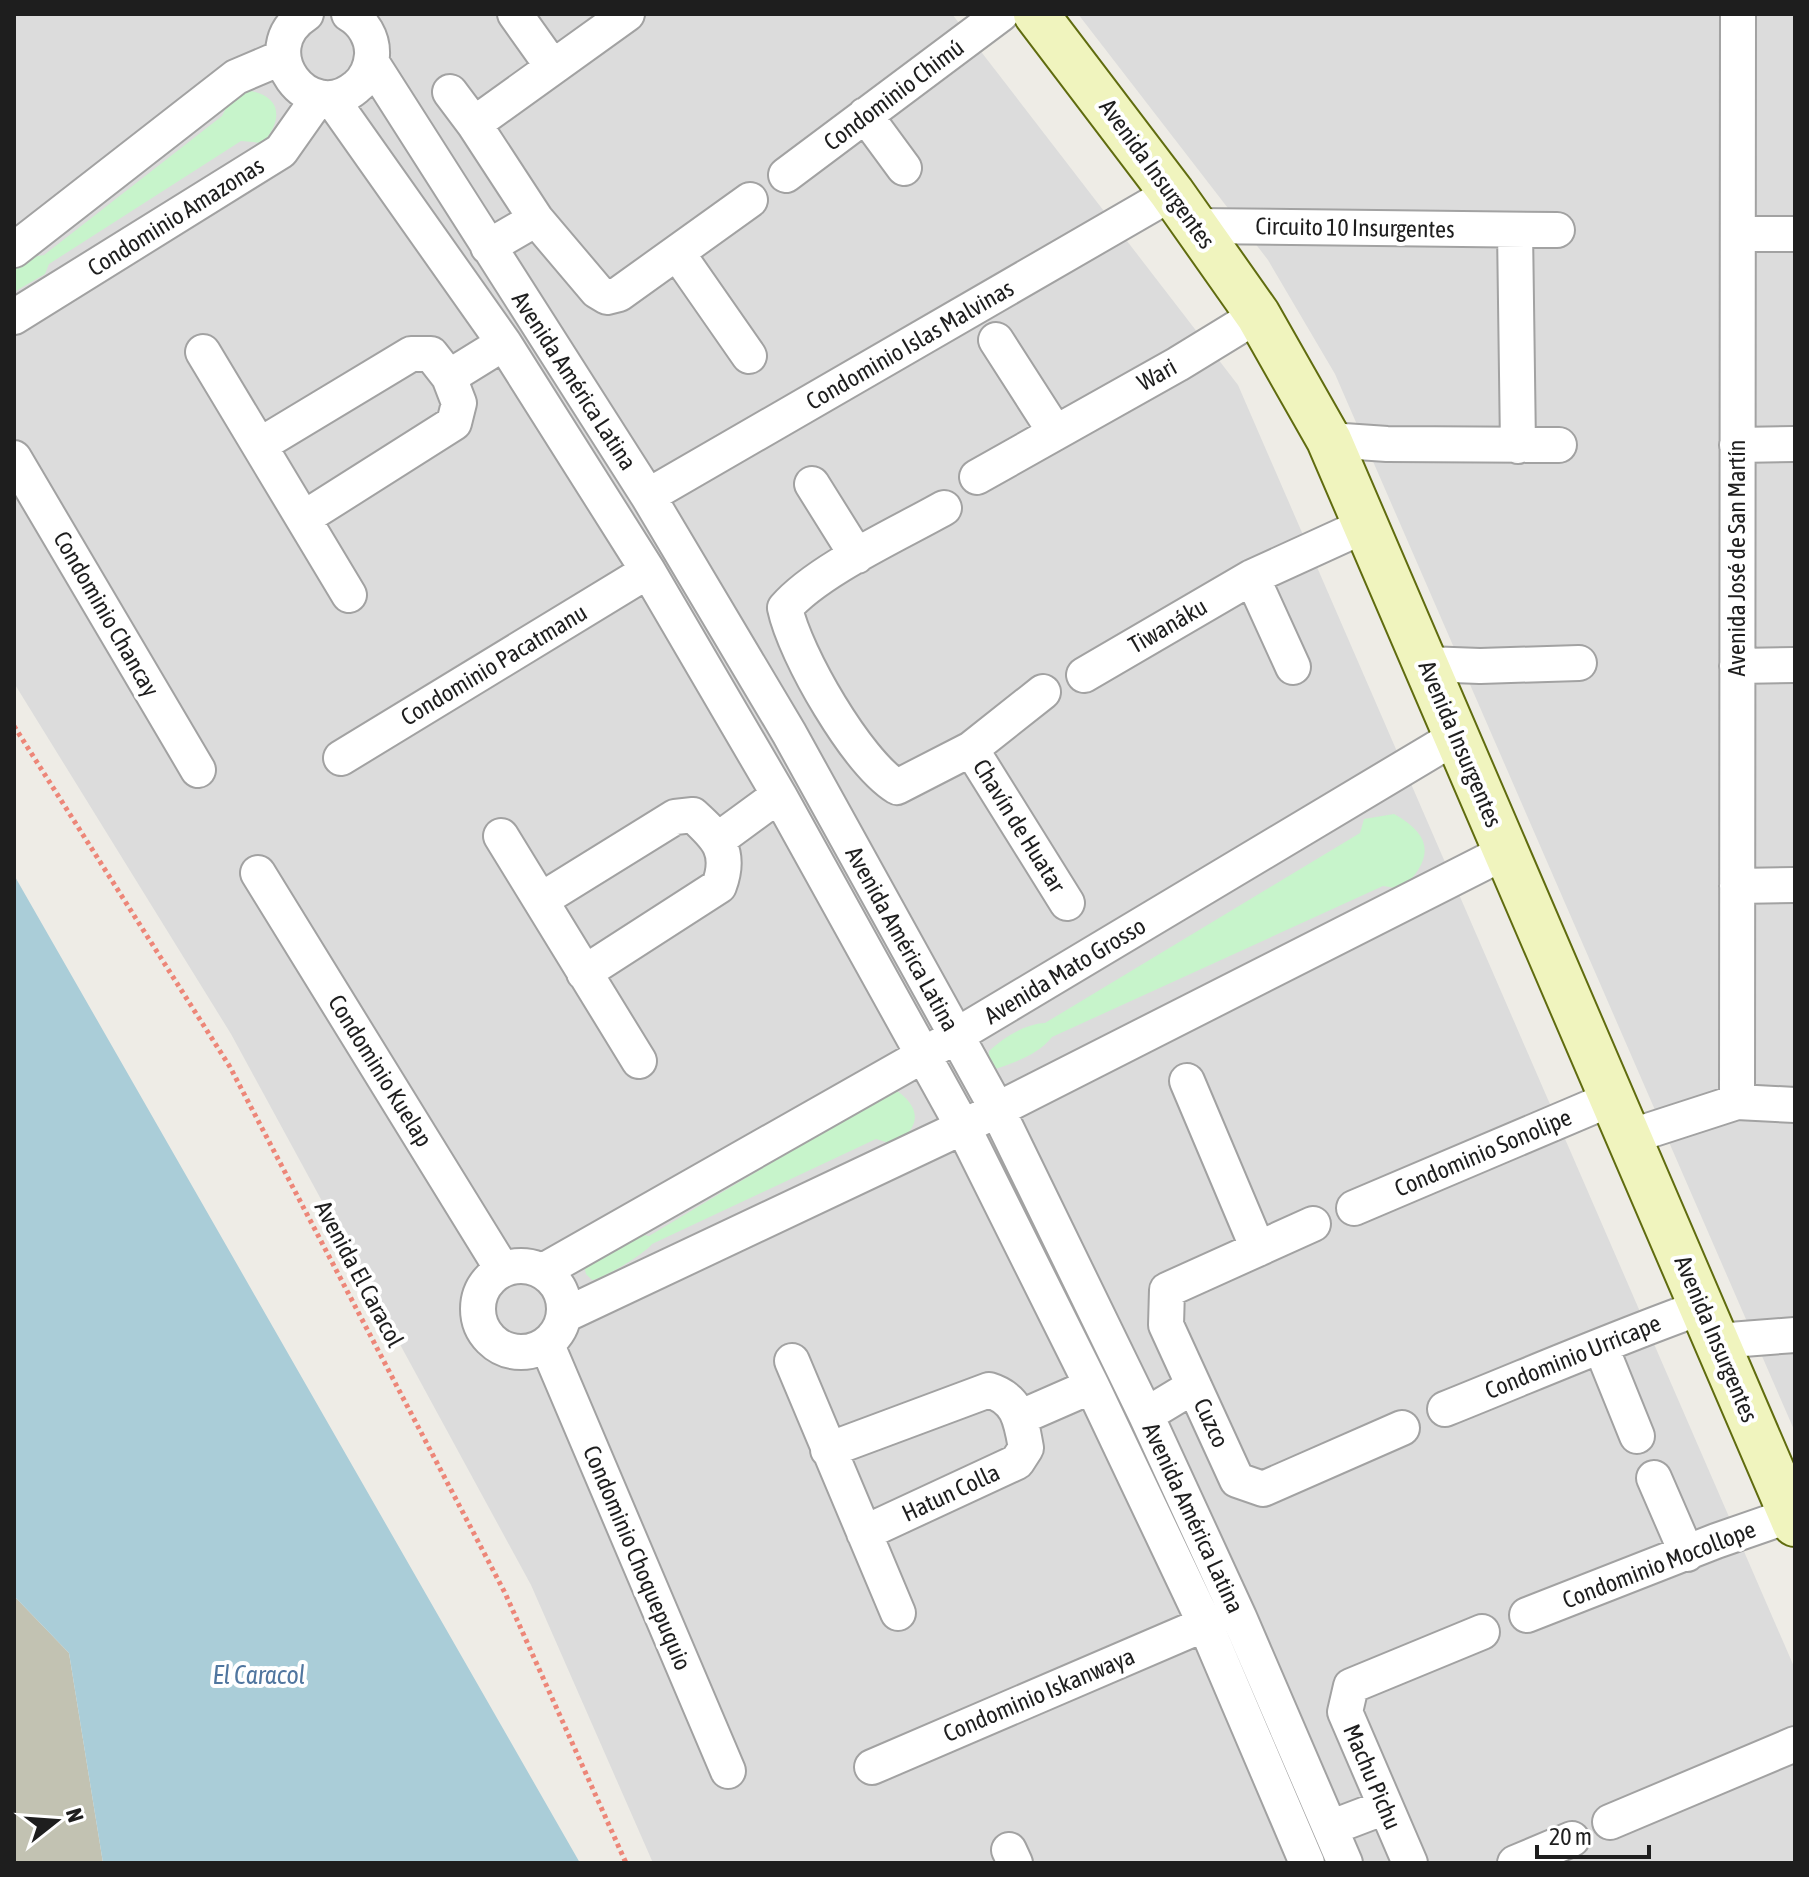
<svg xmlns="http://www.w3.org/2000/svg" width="1809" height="1877" font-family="'Asap Condensed',sans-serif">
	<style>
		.residential { fill: #dcdcdc }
		.construction { fill: #c2c2b2 }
		.park { fill: #c7f4cb }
		.water { fill: #aacdd8 }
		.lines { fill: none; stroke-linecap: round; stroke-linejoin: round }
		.minor-casing { stroke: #a2a2a2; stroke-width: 38 }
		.secondary-casing { stroke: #606c0f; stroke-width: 48 }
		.path { stroke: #ed8678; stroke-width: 5; stroke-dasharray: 4 4; stroke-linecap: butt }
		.minor { stroke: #fff; stroke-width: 34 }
		.secondary { stroke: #f0f4be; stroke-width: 44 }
		.labels { text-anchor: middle; stroke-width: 8; stroke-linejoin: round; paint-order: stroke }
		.street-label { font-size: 24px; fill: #1e1e1e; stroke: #fff }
		.water-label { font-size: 26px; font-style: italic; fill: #50769f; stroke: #fff }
	</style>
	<rect width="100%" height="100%" fill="#eeece6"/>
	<path class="residential" d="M 14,14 L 952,14 L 1238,385 L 1795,1669 L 1795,1863 L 653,1863 L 531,1585 L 231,1034 L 14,683 Z
		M 1078,14 L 1795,14 L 1795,1432 L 1335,374 L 1268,260 Z"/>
	<path class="construction" d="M 14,1596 L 69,1653 L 103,1863 L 14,1863 Z"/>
	<path class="park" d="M 246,90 C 280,95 285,117 263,143 L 241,141 L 49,264 L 45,274 L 14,292 L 14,269 L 32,257 L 44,255 L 222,116 L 232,96 Z
		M 1394,814 C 1434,836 1433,859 1402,889 L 1383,886 L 1052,1037 C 1039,1054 1016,1062 995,1069 L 988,1062 L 989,1051 C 1004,1037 1025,1024 1045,1023 L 1360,833 L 1364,819 Z
		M 888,1086 C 905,1094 925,1112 909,1132 C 905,1137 897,1141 892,1144 L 876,1139 L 652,1244 C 643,1255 606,1277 592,1280 L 586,1274 L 584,1266 L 639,1234 L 649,1236 L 860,1110 Z"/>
	<path class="water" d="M 14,875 L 580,1863 L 103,1863 L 69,1653 L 14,1596 Z"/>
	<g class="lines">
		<g class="minor-casing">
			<path id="minor" d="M 306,14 C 250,50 309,127 356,87 C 366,79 371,67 372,55 C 373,38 363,22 349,14
				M 515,14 L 552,66
				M 372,63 L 648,496 L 789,733 L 997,1109 L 1146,1415 L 1239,1617 L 1345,1863
				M 450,92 L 474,124 L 536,219 L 597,291 L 607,297 L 619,294 L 750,200
				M 331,98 L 504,343 L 648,571 L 779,795 L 963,1127 L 1092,1386 L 1205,1624 L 1307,1863
				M 865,115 L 904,168
				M 474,124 L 627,14
				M 786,175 L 1001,14
				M 1196,226 L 1557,230
				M 1515,230 L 1518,446
				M 1738,234 L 1795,234
				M 488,247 L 536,219
				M 14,250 L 236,77 L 283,57
				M 678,254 L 749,356
				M 14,317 L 281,151 L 319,97
				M 996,340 L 1055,432
				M 203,352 L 349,595
				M 449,377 L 504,343
				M 1329,440 L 1387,444 L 1559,445
				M 260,445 L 411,354 L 431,354 L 449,377 L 459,403 L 454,423 L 304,518
				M 1737,445 L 1795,444
				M 14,458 L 198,770
				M 977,477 L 1178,364 L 1258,315
				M 812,484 L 857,556
				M 648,496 L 1172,193
				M 944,508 C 898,534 818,570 785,608 C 795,655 857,762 897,787 L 971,749 L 1043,692
				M 1252,577 L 1293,667
				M 1426,664 L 1480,666 L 1579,663
				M 1737,666 L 1795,665
				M 1084,675 L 1252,577 L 1366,525
				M 971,749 L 1067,903
				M 341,758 L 648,571
				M 501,836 L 639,1061
				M 719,839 L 779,795
				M 258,873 L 502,1269
				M 1737,886 L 1795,885
				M 541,900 L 675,817 L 693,815 C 717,837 732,851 719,886 L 584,973
				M 1187,1081 L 1258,1249
				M 1737,1102 L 1738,14
				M 1629,1137 L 1737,1102 L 1795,1105
				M 1354,1208 L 1613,1098
				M 1313,1224 L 1167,1290 L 1166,1325 L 1237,1480 L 1263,1489 L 1402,1428
				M478 1309a43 43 0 1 1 86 0a43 43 0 1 1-86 0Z
				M 543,1271 L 922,1056 L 1457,736
				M 565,1315 L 963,1127 L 1507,851
				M 1717,1341 L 1795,1335
				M 547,1345 L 728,1771
				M 1601,1347 L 1637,1436
				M 792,1361 L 898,1613
				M 1445,1409 C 1530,1375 1615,1338 1702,1307
				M 1146,1415 L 1194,1386
				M 1021,1417 L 1092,1386
				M 828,1450 L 989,1390 C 1018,1399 1021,1420 1026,1448 L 1017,1462 L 864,1533
				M 1654,1478 L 1687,1554
				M 1527,1615 L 1716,1541 L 1791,1515
				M 872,1767 L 1205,1624
				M 1610,1822 L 1795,1744
				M 1330,1828 L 1385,1807
				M 1009,1850 L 1015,1863
				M 1410,1863 L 1345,1712 L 1351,1686 L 1482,1632
				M 1515,1863 L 1572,1839"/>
		</g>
		<g class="secondary-casing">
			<path id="secondary" d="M 1036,14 L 1172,193 L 1258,315 L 1329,440 L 1795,1524"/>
		</g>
		<path class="path" d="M 14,726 L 230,1067 L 505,1593 L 626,1863"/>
		<use href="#minor" class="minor"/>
		<use href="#secondary" class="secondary"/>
	</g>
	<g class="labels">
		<g class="street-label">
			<text transform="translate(894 95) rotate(-37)" y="8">Condominio Chimú</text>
			<text transform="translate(1157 174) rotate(54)" y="8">Avenida Insurgentes</text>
			<text transform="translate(176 217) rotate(-32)" y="8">Condominio Amazonas</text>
			<text transform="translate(1355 228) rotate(1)" y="8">Circuito 10 Insurgentes</text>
			<text transform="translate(910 345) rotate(-30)" y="8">Condominio Islas Malvinas</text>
			<text transform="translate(1157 375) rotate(-29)" y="8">Wari</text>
			<text transform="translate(574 381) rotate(57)" y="8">Avenida América Latina</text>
			<text transform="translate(1737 558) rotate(-90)" y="8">Avenida José de San Martín</text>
			<text transform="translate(106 614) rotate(60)" y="8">Condominio Chancay</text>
			<text transform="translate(1168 626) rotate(-30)" y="8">Tiwanáku</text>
			<text transform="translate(494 665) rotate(-31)" y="8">Condominio Pacatmanu</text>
			<text transform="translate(1460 744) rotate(67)" y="8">Avenida Insurgentes</text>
			<text transform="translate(1019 826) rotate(58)" y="8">Chavín de Huatar</text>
			<text transform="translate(902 939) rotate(61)" y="8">Avenida América Latina</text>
			<text transform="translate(1065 971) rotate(-31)" y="8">Avenida Mato Grosso</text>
			<text transform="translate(380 1071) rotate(58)" y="8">Condominio Kuelap</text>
			<text transform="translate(1483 1153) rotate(-23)" y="8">Condominio Sonolipe</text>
			<text transform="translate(359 1274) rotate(62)" y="8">Avenida El Caracol</text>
			<text transform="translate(1716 1339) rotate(67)" y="8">Avenida Insurgentes</text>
			<text transform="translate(1573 1357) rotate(-22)" y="8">Condominio Urricape</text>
			<text transform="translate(1211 1423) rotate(65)" y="8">Cuzco</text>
			<text transform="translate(951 1493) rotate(-25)" y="8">Hatun Colla</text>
			<text transform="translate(1193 1518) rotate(65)" y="8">Avenida América Latina</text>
			<text transform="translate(637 1558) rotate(67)" y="8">Condominio Choquepuquio</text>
			<text transform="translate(1659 1565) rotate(-21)" y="8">Condominio Mocollope</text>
			<text transform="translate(1039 1695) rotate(-23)" y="8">Condominio Iskanwaya</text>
			<text transform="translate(1372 1777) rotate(67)" y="8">Machu Pichu</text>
		</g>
		<g class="water-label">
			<text x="259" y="1684">El Caracol</text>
		</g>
	</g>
	<rect width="1809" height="1877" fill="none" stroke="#1e1e1e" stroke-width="32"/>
	<g transform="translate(56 1821) rotate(73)" stroke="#ffffff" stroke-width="6" paint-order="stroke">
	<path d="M0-6L14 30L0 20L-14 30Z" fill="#1e1e1e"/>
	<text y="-12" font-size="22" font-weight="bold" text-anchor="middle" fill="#1e1e1e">N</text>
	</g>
	<path d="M1537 1845v12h112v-12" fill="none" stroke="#1e1e1e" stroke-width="4"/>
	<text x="1549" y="1845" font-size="24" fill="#1e1e1e" stroke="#ffffff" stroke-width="6" paint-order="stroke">20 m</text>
</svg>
